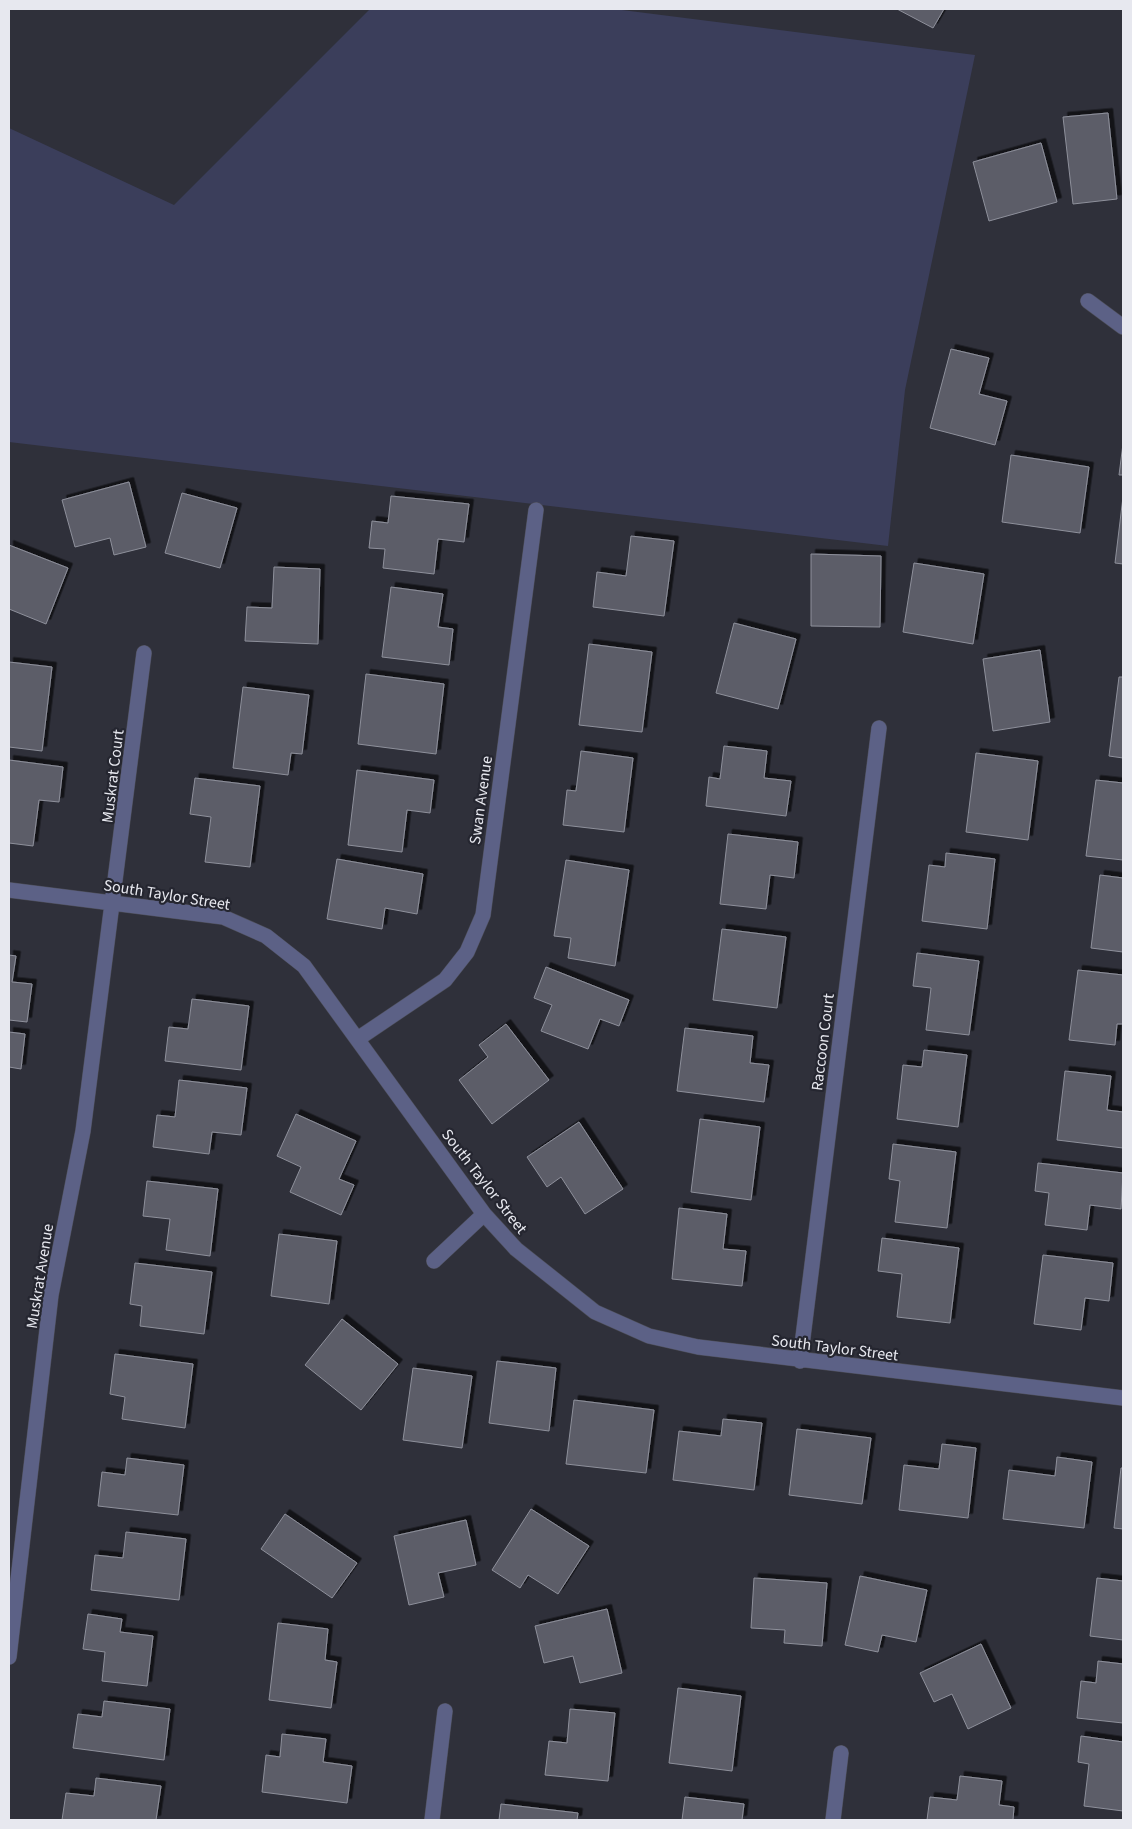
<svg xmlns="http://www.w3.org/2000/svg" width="1132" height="1829" font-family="'Source Sans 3',sans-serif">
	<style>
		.grass { fill: #3b3e5b }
		.building { fill: #5c5d68; stroke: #8e909b; filter: url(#shadow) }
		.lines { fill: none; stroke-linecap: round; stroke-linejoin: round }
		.street-casing { stroke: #4c4d57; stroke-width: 16 }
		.street { stroke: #5c6186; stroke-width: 15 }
		.labels { text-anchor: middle; stroke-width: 4.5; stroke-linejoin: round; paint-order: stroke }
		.street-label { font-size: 16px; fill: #e7e8ef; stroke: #252630 }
	</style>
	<defs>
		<filter id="shadow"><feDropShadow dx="4.5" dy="-4.5" stdDeviation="0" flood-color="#0009"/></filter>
	</defs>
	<rect width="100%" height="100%" fill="#2f303a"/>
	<path class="grass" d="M 370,9 L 614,9 L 975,55 L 905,390 L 888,546 L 9,442 L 9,128 L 174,205 Z"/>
	<path class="building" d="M 897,9 L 944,9 L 933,28 Z
		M 1108,113 L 1117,199 L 1073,204 L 1063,117 Z
		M 1041,143 L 1057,202 L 989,221 L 973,162 Z
		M 951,349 L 989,358 L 979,394 L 1007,401 L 995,445 L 930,428 Z
		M 1123,444 L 1123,475 L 1119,475 Z
		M 1011,455 L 1089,467 L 1080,533 L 1002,522 Z
		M 129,482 L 146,547 L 114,555 L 110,538 L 75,547 L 62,500 Z
		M 182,493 L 237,508 L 220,568 L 165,553 Z
		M 391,496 L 469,504 L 464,542 L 438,539 L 434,574 L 383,568 L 385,549 L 369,548 L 372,521 L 388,523 Z
		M 1123,497 L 1123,564 L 1115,563 Z
		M 631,536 L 674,541 L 664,616 L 593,607 L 597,572 L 626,576 Z
		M 9,545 L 68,568 L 46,624 L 9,609 Z
		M 811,554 L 881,556 L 880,627 L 811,626 Z
		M 914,563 L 984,574 L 973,644 L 903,632 Z
		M 274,567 L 320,569 L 318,644 L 245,641 L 247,607 L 272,608 Z
		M 391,587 L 443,594 L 438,627 L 453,629 L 449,665 L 382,657 Z
		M 734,623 L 796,639 L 778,709 L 716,693 Z
		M 589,644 L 652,652 L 642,732 L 579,725 Z
		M 1040,650 L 1050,722 L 993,731 L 983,659 Z
		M 9,662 L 52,667 L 42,751 L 9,747 Z
		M 366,674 L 444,684 L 436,754 L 358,744 Z
		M 1119,677 L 1123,677 L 1123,758 L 1109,756 Z
		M 243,687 L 309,695 L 302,754 L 291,753 L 288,775 L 233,768 Z
		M 724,746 L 767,751 L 764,778 L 791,781 L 786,816 L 706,806 L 709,777 L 720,779 Z
		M 581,751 L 633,758 L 624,832 L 563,825 L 567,790 L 576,791 Z
		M 976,753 L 1038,761 L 1028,840 L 966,832 Z
		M 9,760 L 63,767 L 59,802 L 39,800 L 33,846 L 9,843 Z
		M 357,770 L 434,780 L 430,813 L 407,810 L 402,852 L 348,845 Z
		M 195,778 L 260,786 L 250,867 L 205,862 L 211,817 L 190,814 Z
		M 1096,780 L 1123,783 L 1123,860 L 1086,856 Z
		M 728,834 L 798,842 L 794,878 L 770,875 L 766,909 L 720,904 Z
		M 946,853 L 995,859 L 987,929 L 922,921 L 929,865 L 945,867 Z
		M 337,859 L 423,874 L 417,914 L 385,908 L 382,929 L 327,919 Z
		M 566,860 L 629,870 L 615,966 L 568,958 L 571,938 L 554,936 Z
		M 1100,875 L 1123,878 L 1123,952 L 1091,948 Z
		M 722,929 L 786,937 L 777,1008 L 713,1000 Z
		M 917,953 L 979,961 L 969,1035 L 926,1030 L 931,988 L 913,986 Z
		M 9,955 L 16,956 L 12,982 L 32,984 L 27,1022 L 9,1020 Z
		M 546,967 L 629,1000 L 619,1026 L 600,1019 L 588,1049 L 541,1031 L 552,1005 L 534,998 Z
		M 1078,970 L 1123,975 L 1123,1024 L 1117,1024 L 1115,1045 L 1069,1040 Z
		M 192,999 L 249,1006 L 241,1070 L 165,1061 L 169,1027 L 188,1029 Z
		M 506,1024 L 549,1080 L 492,1124 L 459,1080 L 488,1057 L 479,1045 Z
		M 685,1028 L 753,1036 L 750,1063 L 769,1065 L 764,1102 L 677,1091 Z
		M 9,1032 L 25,1034 L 21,1069 L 9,1067 Z
		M 924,1050 L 967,1055 L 958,1127 L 897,1119 L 903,1065 L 922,1067 Z
		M 1065,1071 L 1111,1076 L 1107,1110 L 1123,1112 L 1123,1148 L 1057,1140 Z
		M 179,1080 L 247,1088 L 241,1135 L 212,1132 L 209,1154 L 153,1147 L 157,1115 L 175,1117 Z
		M 296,1114 L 356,1141 L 339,1179 L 354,1185 L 341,1215 L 290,1192 L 301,1167 L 277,1156 Z
		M 700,1119 L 760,1127 L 751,1200 L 691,1192 Z
		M 579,1122 L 623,1189 L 585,1214 L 561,1177 L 547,1187 L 527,1157 Z
		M 893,1144 L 956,1152 L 947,1228 L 895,1222 L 900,1181 L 889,1179 Z
		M 1038,1163 L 1123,1173 L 1121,1209 L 1090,1205 L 1087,1230 L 1045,1225 L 1049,1193 L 1035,1191 Z
		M 147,1181 L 218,1189 L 210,1256 L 166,1250 L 170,1219 L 143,1216 Z
		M 679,1208 L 727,1214 L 723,1249 L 746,1251 L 742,1286 L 672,1279 Z
		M 279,1234 L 337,1241 L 329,1304 L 271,1296 Z
		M 882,1238 L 959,1248 L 950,1323 L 897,1317 L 902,1274 L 878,1271 Z
		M 1043,1255 L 1113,1263 L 1109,1301 L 1085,1298 L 1081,1330 L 1034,1324 Z
		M 135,1263 L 212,1272 L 204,1334 L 140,1326 L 142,1306 L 130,1304 Z
		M 342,1319 L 398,1364 L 361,1410 L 305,1365 Z
		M 115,1354 L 193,1364 L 185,1428 L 122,1419 L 125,1397 L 110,1394 Z
		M 497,1361 L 556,1368 L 549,1431 L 489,1423 Z
		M 413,1368 L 472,1376 L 462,1448 L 403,1440 Z
		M 574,1400 L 654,1410 L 646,1473 L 566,1464 Z
		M 723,1419 L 762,1423 L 754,1490 L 673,1480 L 679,1431 L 721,1436 Z
		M 797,1429 L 871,1438 L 862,1504 L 789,1495 Z
		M 942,1444 L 976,1448 L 968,1518 L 899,1510 L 904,1465 L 939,1469 Z
		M 1057,1457 L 1092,1462 L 1084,1528 L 1003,1519 L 1009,1470 L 1055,1476 Z
		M 127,1458 L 184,1465 L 178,1515 L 98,1506 L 102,1472 L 125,1475 Z
		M 1121,1468 L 1123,1468 L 1123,1529 L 1114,1528 Z
		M 531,1509 L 589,1546 L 558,1594 L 528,1575 L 520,1588 L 492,1570 Z
		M 285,1514 L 357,1563 L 332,1598 L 261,1549 Z
		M 466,1520 L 476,1565 L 438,1573 L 444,1597 L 409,1605 L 394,1536 Z
		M 126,1532 L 186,1539 L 179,1600 L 91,1590 L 95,1555 L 123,1558 Z
		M 860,1576 L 927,1590 L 916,1642 L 882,1635 L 878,1652 L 845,1645 Z
		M 754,1578 L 827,1583 L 822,1646 L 784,1643 L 785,1630 L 751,1628 Z
		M 1097,1578 L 1123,1581 L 1123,1640 L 1090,1636 Z
		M 607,1609 L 622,1673 L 580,1683 L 573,1656 L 544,1663 L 535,1626 Z
		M 88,1614 L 122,1619 L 120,1632 L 153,1636 L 147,1686 L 102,1681 L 105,1652 L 83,1649 Z
		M 278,1623 L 328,1629 L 325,1660 L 337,1662 L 331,1708 L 269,1700 Z
		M 981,1644 L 1011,1708 L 968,1729 L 952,1694 L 934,1702 L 920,1673 Z
		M 1098,1661 L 1123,1664 L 1123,1723 L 1077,1718 L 1081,1681 L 1096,1683 Z
		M 678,1688 L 741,1696 L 732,1771 L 669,1763 Z
		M 104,1701 L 170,1709 L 164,1760 L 73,1748 L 78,1714 L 102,1717 Z
		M 570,1709 L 615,1713 L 608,1781 L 545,1775 L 549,1741 L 567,1743 Z
		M 282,1734 L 326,1739 L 323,1762 L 352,1766 L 347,1803 L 262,1792 L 266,1755 L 280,1757 Z
		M 1081,1736 L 1123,1742 L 1123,1811 L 1084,1806 L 1089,1764 L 1078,1762 Z
		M 960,1776 L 1002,1781 L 999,1805 L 1014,1807 L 1013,1820 L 927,1820 L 930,1797 L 957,1800 Z
		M 96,1778 L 161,1786 L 156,1820 L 62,1820 L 66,1793 L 94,1796 Z
		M 685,1797 L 744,1804 L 742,1820 L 682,1820 Z
		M 501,1804 L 578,1813 L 577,1820 L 499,1820 Z"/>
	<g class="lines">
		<g class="street-casing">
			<path id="street" d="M 1088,301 L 1123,327
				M 9,890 L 223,917 L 266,936 L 304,966 L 484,1214 L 516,1249 L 595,1312 L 649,1336 L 698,1347 L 1123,1398
				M 359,1038 L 445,980 L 467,952 L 483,915 L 536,510
				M 434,1261 L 484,1214
				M 800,1361 L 879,728
				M 9,1657 L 51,1295 L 83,1131 L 144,653
				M 432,1820 L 445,1711
				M 833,1820 L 841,1753"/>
		</g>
		<use href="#street" class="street"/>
	</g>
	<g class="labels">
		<g class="street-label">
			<text transform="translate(112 776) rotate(-83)" y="6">Muskrat Court</text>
			<text transform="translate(480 800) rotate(-82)" y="6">Swan Avenue</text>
			<text transform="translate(167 894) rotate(9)" y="6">South Taylor Street</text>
			<text transform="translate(822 1042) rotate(-83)" y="6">Raccoon Court</text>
			<text transform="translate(485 1181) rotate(52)" y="6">South Taylor Street</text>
			<text transform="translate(39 1276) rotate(-81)" y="6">Muskrat Avenue</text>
			<text transform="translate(835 1347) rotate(7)" y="6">South Taylor Street</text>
		</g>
	</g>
	<rect width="1132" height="1829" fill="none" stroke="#e7e8ef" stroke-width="20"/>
</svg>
